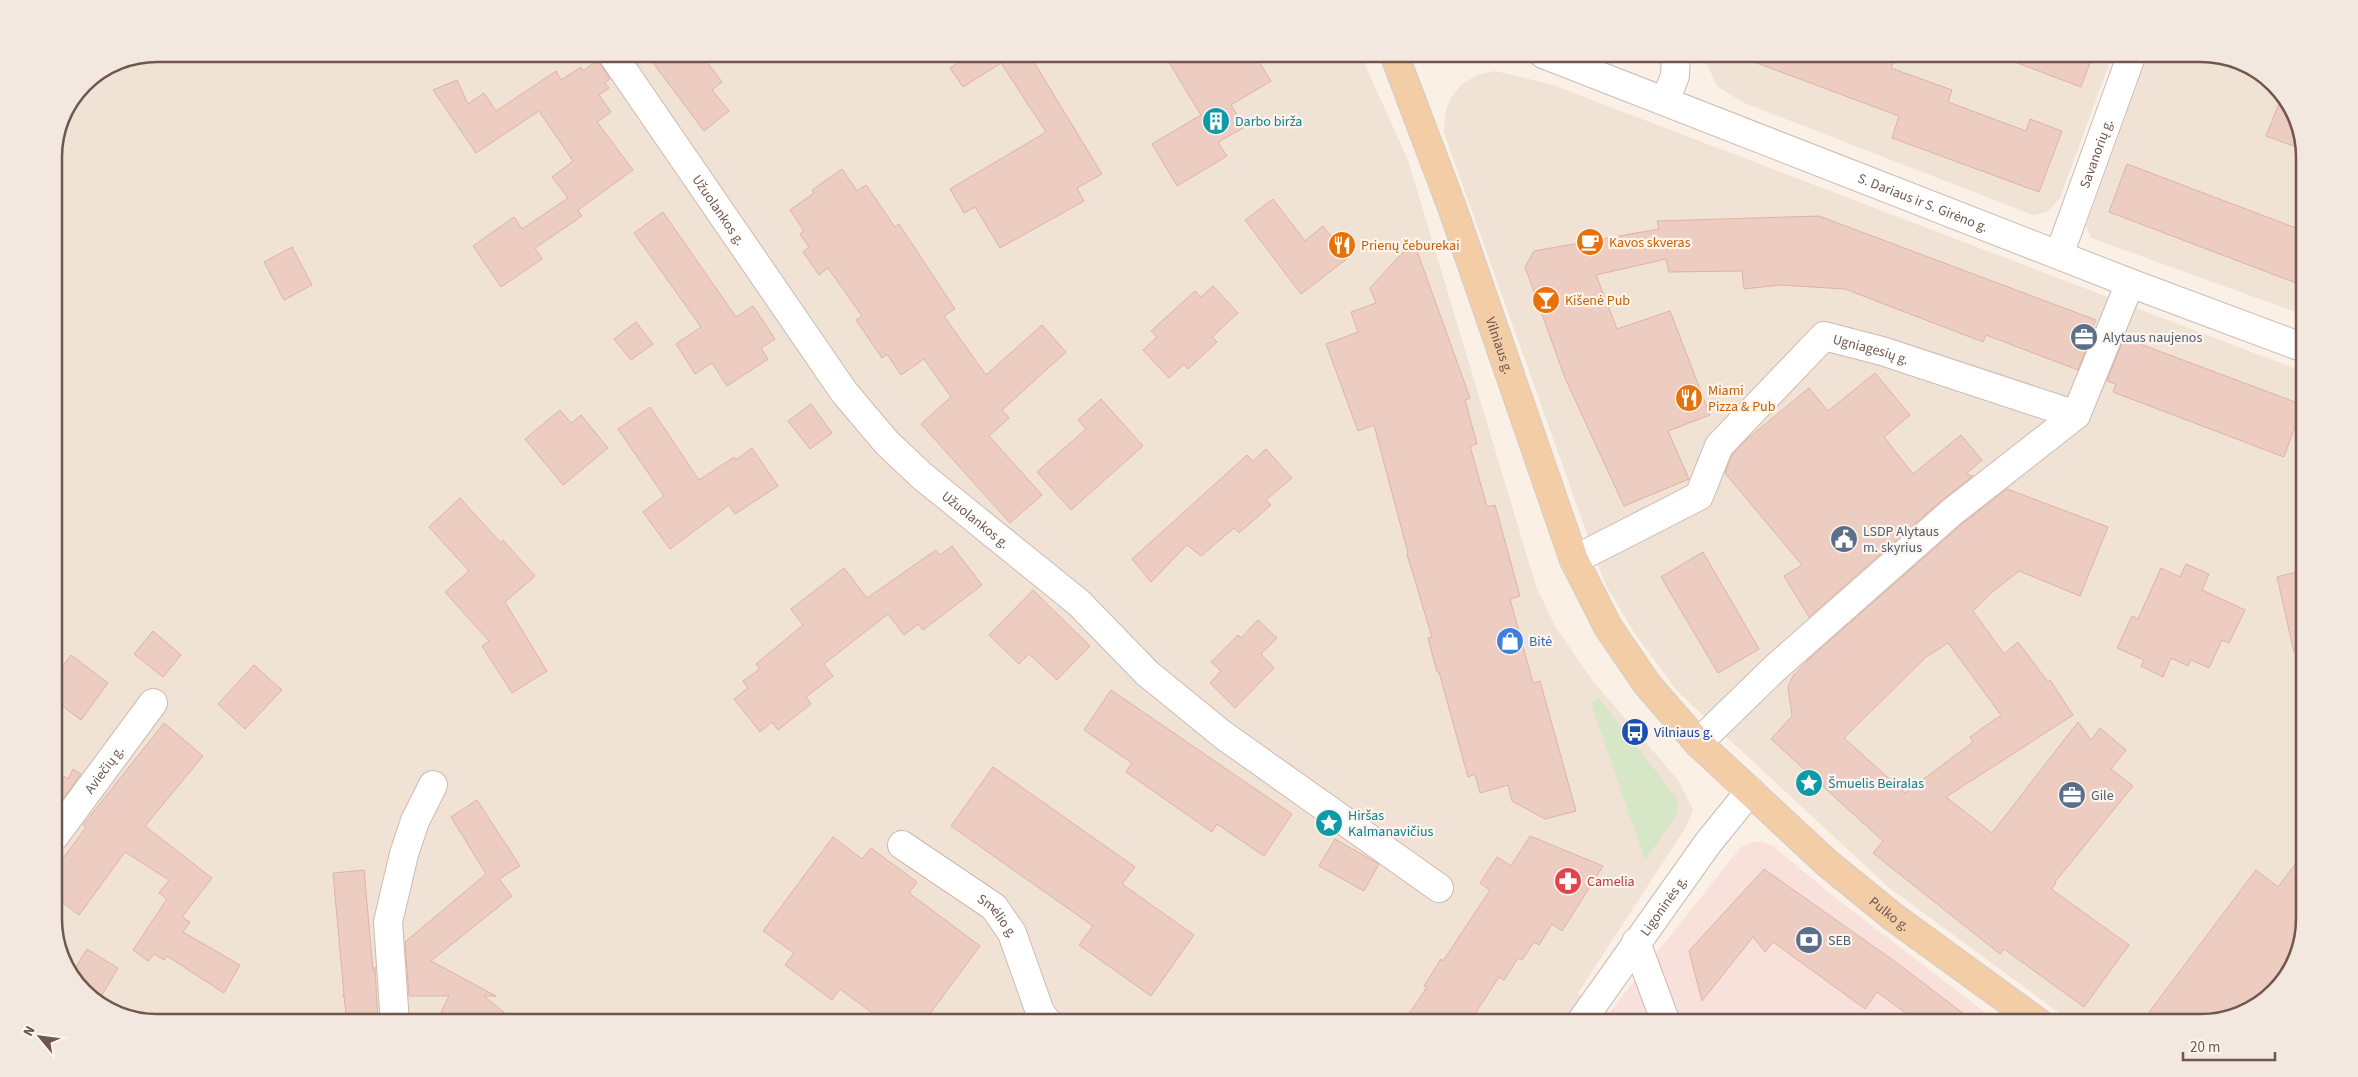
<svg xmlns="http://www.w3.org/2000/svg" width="2358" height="1077" font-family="'Source Sans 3',sans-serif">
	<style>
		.residential { fill: #f1e2d6 }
		.commercial { fill: #f9e1db }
		.green { fill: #d7e6c6 }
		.building { fill: #edcdc1; stroke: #deb3a3; fill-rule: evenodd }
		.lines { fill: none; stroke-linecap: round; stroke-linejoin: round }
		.street-casing { stroke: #cdbab1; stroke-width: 30 }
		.primary-casing { stroke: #d4ccca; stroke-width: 30 }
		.street { stroke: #fff; stroke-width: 28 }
		.primary { stroke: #f2cda5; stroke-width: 28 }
		.labels { text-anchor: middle; stroke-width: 4.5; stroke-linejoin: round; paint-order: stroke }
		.culture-label { font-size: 14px; fill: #0d838f; stroke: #fdf5ec; text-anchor: start }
		.street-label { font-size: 14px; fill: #71564e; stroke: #fdf5ec }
		.food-label { font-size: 14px; fill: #c56008; stroke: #fdf5ec; text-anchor: start }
		.service-label { font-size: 14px; fill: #4e5e75; stroke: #fdf5ec; text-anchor: start }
		.shop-label { font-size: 14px; fill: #366cbe; stroke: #fdf5ec; text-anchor: start }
		.transit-label { font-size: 14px; fill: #164399; stroke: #fdf5ec; text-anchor: start }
		.health-label { font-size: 14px; fill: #be3a42; stroke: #fdf5ec; text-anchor: start }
		.rim { fill: none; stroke: #71564e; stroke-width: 2.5 }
	</style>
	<rect width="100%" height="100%" fill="#faf0e6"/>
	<path class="residential" d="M 158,54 L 1360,54 L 1408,160 L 1536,586 L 1555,626 L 1592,680 L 1678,780 L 1693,809 L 1686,827 L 1578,993 L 1609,1013 L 1631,1018 L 1636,1023 L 158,1023 L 118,1015 L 71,977 L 54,926 L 54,151 L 62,118 L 84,84 L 118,62 Z
		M 1702,54 L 2113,54 L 2060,198 L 2047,212 L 2033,215 L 1742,102 L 1717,86 Z
		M 2148,54 L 2200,54 L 2240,62 L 2287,100 L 2304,151 L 2304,315 L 2091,238 L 2086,226 Z
		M 1495,71 L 1550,84 L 2304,372 L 2304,919 L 2296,959 L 2258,1006 L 2201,1023 L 2073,1023 L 1887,886 L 1677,691 L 1635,634 L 1605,584 L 1444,133 L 1445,114 L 1450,99 L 1461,85 L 1477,75 Z"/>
	<path class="commercial" d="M 1761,841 L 1773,846 L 1837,899 L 1999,1023 L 1636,1023 L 1631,1018 L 1609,1013 L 1740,848 L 1750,843 Z"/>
	<path class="green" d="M 1604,54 L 1652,54 C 1636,62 1621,60 1604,54 Z
		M 1599,698 L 1678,800 L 1677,814 L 1645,860 L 1591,703 Z"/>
	<path class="building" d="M 631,54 L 701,54 L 722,82 L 712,90 L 729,111 L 704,131 L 648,56 L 637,62 Z
		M 971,54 L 1029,54 L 1102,174 L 1077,188 L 1084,201 L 1000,248 L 975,207 L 964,213 L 950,189 L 1046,132 L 1001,63 L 963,87 L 950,68 Z
		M 1164,54 L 1254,54 L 1271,81 L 1231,105 L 1245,127 L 1218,142 L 1227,156 L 1177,186 L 1152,144 L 1201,115 Z
		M 1738,54 L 1896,54 L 1891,68 L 1952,90 L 1948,102 L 2026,131 L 2030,119 L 2062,131 L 2039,192 L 1892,138 L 1899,116 L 1738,56 Z
		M 1999,54 L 2093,54 L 2081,87 L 1999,56 Z
		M 598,60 L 610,79 L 605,83 L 609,88 L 599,95 L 611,112 L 597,122 L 633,170 L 578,210 L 582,216 L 535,248 L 542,259 L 501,287 L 473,246 L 514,217 L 522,229 L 568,198 L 552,177 L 573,161 L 539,111 L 476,153 L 433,90 L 457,80 L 468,104 L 484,93 L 496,111 L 556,71 L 561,80 L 581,67 L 583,71 Z
		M 2282,96 L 2287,100 L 2304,150 L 2266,136 Z
		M 2127,164 L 2304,231 L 2304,286 L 2109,212 Z
		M 842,169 L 857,191 L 866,185 L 895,227 L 899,224 L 955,309 L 944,316 L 986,375 L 1042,325 L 1066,352 L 1002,410 L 1009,418 L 989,436 L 1042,495 L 1010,523 L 921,424 L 951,397 L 924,359 L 901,375 L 887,354 L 882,358 L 856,320 L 862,316 L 828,268 L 819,275 L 803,252 L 809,247 L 800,234 L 804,231 L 790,210 L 814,193 L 812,190 Z
		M 1273,199 L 1305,241 L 1323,226 L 1348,258 L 1301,294 L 1245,220 Z
		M 663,212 L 736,317 L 753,306 L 775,339 L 761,348 L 768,359 L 727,386 L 712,363 L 695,374 L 676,344 L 701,327 L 634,233 Z
		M 1819,216 L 2096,320 L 2093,326 L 2095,327 L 2078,370 L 1986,335 L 1983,342 L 1845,289 L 1780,285 L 1744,289 L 1742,271 L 1669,272 L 1666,259 L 1596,275 L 1617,329 L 1670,311 L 1710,415 L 1668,431 L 1689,479 L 1624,506 L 1565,378 L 1525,267 L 1534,251 L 1659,229 L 1657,221 Z
		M 292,247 L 312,285 L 284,300 L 264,262 Z
		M 1416,248 L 1470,398 L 1465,400 L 1477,444 L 1470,446 L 1487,507 L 1495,505 L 1520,596 L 1510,599 L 1533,683 L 1540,681 L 1576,811 L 1545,819 L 1512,801 L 1508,785 L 1480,793 L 1475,774 L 1468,777 L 1439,672 L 1437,672 L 1428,638 L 1432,637 L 1407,554 L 1408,553 L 1374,425 L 1358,431 L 1326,344 L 1358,332 L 1351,312 L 1376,303 L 1370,288 L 1402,253 Z
		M 1213,286 L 1238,313 L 1212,337 L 1217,342 L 1188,369 L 1184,364 L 1169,378 L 1143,350 L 1157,337 L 1151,331 L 1195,291 L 1201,297 Z
		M 636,322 L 653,344 L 631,360 L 614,339 Z
		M 2124,338 L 2303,405 L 2284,457 L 2113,392 L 2116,384 L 2107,381 Z
		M 1875,373 L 1910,415 L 1884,437 L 1913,474 L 1961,435 L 1982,460 L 1966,474 L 1973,476 L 1942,500 L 1809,617 L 1784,576 L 1802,565 L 1725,473 L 1732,455 L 1746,440 L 1809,388 L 1828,411 Z
		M 1101,399 L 1143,446 L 1071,510 L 1037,472 L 1086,429 L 1078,420 Z
		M 811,404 L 832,433 L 810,449 L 788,421 Z
		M 650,407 L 699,480 L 734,457 L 736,460 L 752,448 L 778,486 L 735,514 L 729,505 L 670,549 L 643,512 L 664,496 L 618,429 Z
		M 560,410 L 571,423 L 581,415 L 608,448 L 563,485 L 525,439 Z
		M 1266,449 L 1292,478 L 1266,500 L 1271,505 L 1239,533 L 1234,528 L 1201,556 L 1187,545 L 1151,582 L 1132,559 L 1247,455 L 1253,461 Z
		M 2007,489 L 2108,527 L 2080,596 L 2019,571 L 1991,593 L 1973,611 L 2004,654 L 2018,642 L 2048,682 L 2050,680 L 2073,715 L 1946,797 L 1992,833 L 2078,722 L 2091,740 L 2100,728 L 2126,750 L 2111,769 L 2133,786 L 2055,882 L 2056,883 L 2051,889 L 2129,945 L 2084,1007 L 2004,949 L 2000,954 L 1873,853 L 1883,841 L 1771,739 L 1792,716 L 1788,687 L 1793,676 L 1810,658 L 1962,524 ZM 1948,643 L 2001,715 L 1970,737 L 1973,742 L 1905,793 L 1844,738 L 1926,657 Z
		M 460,498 L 501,543 L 503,540 L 535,576 L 505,602 L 547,671 L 512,693 L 482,646 L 489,641 L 445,592 L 469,571 L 429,527 Z
		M 952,546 L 982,585 L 923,630 L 918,624 L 904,635 L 888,614 L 824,664 L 833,676 L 806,697 L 811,704 L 778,730 L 772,722 L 760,732 L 734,699 L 748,688 L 743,681 L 760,669 L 756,664 L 803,625 L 791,609 L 844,568 L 867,598 L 936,550 L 940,555 Z
		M 1703,552 L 1759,649 L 1718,673 L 1661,577 Z
		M 2186,564 L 2209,574 L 2202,590 L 2245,610 L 2229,643 L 2222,640 L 2209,668 L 2191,660 L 2188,666 L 2171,658 L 2163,677 L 2141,666 L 2144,660 L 2117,648 L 2132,616 L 2138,619 L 2161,568 L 2180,577 Z
		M 2304,570 L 2304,650 L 2294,652 L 2277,577 Z
		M 1033,590 L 1090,646 L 1057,680 L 1029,654 L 1019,664 L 989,635 Z
		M 1258,620 L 1277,638 L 1261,654 L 1274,668 L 1235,708 L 1210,683 L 1221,671 L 1211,662 L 1238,635 L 1241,638 Z
		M 153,631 L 181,655 L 163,677 L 134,654 Z
		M 71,655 L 108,683 L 81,720 L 54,700 L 54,678 Z
		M 254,665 L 282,690 L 245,729 L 218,704 Z
		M 1111,690 L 1292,814 L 1264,856 L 1217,824 L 1212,832 L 1126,772 L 1132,763 L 1084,730 Z
		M 164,723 L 203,756 L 145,826 L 212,878 L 182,917 L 190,922 L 183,932 L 240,965 L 224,993 L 167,956 L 164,960 L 154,954 L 148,961 L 133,950 L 167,899 L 159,893 L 169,880 L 125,852 L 79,915 L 54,896 L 54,871 L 86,827 L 83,825 Z
		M 993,767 L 1135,867 L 1122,884 L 1194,935 L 1151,996 L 1079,945 L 1093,926 L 951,826 Z
		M 73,769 L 81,774 L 57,807 L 54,805 L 54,770 L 68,779 Z
		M 477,800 L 520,866 L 499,879 L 512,896 L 431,961 L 496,996 L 484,996 L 517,1023 L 462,1023 L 441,1012 L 449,996 L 409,996 L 405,942 L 486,874 L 451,817 Z
		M 1530,836 L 1603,866 L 1562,931 L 1552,924 L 1539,945 L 1534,942 L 1522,960 L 1518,958 L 1504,980 L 1499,977 L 1469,1023 L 1403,1023 L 1427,987 L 1424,986 L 1441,959 L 1443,961 L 1490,890 L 1480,883 L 1497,857 L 1511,866 Z
		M 833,837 L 862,859 L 871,848 L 917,882 L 909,893 L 980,946 L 923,1023 L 886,1023 L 840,989 L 832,1000 L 785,965 L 794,953 L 763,931 Z
		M 1335,839 L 1379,864 L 1364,891 L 1319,866 Z
		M 2304,852 L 2304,919 L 2296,959 L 2258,1006 L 2201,1023 L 2141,1023 L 2256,870 L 2278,887 Z
		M 1764,869 L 1897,963 L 1976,1023 L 1919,1023 L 1877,992 L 1865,1009 L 1773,942 L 1765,952 L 1753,937 L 1702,1001 L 1689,951 Z
		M 364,870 L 373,970 L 375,967 L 378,1023 L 347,1023 L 344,996 L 342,996 L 344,994 L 333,873 Z
		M 87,949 L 118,968 L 99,1000 L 71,975 Z"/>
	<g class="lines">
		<g class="street-casing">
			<g id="street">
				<path id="s1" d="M 612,54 L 844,392 L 887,443 L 922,476 L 1079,603 L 1147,673 L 1223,735 L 1439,888"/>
				<path id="s2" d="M 1543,54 L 2130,283 L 2304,348"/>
				<path d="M 1665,101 L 1675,76 L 1676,54"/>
				<path id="s3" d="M 2059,255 L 2132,54"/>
				<path id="s4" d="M 1574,560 L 1699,496 L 1719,446 L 1824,336 L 1882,351 L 2076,415 L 2130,283"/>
				<path d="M 1698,743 L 1774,669 L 1952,512 L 2076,415"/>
				<path id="s5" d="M 54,837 L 153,703"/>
				<path id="s6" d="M 902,845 L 994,907 L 1012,933 L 1040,1012 L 1048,1023"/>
				<path d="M 1636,942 L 1666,1023"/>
				<path d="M 395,1023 L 388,922 L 404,854 L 415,821 L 433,785"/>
				<path id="s7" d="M 1580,1023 L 1708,843 L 1750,791"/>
			</g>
		</g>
		<g class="primary-casing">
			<g id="primary">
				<path id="s8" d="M 1394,54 L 1453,210 L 1574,560 L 1608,627 L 1647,684 L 1698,743 L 1827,863 L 1892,916 L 2039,1023"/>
			</g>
		</g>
		<use href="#street" class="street"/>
		<use href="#primary" class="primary"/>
	</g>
	<defs>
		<g id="building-disc" transform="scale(1.4375)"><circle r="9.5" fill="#0f9aa8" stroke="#fdf5ec"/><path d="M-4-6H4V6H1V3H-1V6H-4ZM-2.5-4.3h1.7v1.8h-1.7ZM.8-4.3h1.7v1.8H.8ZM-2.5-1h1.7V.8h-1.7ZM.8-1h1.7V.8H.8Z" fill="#fff"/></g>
		<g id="cafe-disc" transform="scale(1.4375)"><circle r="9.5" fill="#e8710a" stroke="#fdf5ec"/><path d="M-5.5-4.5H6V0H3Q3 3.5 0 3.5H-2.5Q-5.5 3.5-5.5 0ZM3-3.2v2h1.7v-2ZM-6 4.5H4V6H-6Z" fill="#fff"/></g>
		<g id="restaurant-disc" transform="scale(1.4375)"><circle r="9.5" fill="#e8710a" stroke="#fdf5ec"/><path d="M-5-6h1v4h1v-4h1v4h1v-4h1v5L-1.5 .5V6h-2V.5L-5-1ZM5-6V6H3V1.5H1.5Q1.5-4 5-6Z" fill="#fff"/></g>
		<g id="bar-disc" transform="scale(1.4375)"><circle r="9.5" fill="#e8710a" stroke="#fdf5ec"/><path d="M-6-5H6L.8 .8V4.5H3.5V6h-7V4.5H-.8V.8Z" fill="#fff"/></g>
		<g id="office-disc" transform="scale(1.4375)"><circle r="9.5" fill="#5c6f8a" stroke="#fdf5ec"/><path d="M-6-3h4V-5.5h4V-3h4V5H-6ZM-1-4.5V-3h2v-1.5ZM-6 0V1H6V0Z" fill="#fff"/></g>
		<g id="civic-disc" transform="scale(1.4375)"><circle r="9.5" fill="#5c6f8a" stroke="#fdf5ec"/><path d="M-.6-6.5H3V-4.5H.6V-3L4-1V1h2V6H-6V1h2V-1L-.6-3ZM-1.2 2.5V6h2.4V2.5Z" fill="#fff"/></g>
		<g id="shop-disc" transform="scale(1.4375)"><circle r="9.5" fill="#3f7fe0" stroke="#fdf5ec"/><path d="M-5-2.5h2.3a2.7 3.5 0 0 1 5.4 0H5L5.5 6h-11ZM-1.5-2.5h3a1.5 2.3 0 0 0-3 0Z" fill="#fff"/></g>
		<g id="bus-disc" transform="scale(1.4375)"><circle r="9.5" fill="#1a4fb4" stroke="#fdf5ec"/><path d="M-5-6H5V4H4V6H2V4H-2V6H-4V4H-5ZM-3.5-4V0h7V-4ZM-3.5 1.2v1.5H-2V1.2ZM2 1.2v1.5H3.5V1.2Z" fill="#fff"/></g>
		<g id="sight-disc" transform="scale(1.4375)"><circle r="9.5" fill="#0f9aa8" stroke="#fdf5ec"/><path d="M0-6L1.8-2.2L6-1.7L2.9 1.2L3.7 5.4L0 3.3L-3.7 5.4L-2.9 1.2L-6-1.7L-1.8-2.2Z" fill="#fff"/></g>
		<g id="pharmacy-disc" transform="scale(1.4375)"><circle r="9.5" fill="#e0444e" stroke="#fdf5ec"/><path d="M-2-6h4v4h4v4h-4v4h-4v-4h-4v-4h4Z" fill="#fff"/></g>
		<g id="bank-disc" transform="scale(1.4375)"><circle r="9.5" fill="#5c6f8a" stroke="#fdf5ec"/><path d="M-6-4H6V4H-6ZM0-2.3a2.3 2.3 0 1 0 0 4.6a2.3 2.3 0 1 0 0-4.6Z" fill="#fff"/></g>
	</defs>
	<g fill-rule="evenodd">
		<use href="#building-disc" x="1216" y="121"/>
		<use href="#cafe-disc" x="1590" y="242"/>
		<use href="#restaurant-disc" x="1342" y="245"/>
		<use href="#bar-disc" x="1546" y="300"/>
		<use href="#office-disc" x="2084" y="337"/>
		<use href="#restaurant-disc" x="1689" y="398"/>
		<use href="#civic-disc" x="1844" y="539"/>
		<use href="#shop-disc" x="1510" y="641"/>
		<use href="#bus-disc" x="1635" y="732"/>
		<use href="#sight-disc" x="1809" y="783"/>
		<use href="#office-disc" x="2072" y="795"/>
		<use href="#sight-disc" x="1329" y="823"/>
		<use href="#pharmacy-disc" x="1568" y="881"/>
		<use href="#bank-disc" x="1809" y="940"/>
	</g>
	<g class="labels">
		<g class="culture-label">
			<text x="1235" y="126">Darbo birža</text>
			<text x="1828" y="788">Šmuelis Beiralas</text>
			<text x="1348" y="820">Hiršas<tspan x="1348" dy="16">Kalmanavičius</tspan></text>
		</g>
		<g class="street-label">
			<text dy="5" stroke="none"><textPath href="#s3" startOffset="108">Savanorių g.</textPath></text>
			<text dy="5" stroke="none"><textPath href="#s2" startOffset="408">S. Dariaus ir S. Girėno g.</textPath></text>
			<text dy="5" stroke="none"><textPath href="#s1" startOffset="189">Užuolankos g.</textPath></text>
			<text dy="5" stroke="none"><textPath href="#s8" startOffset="310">Vilniaus g.</textPath></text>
			<text dy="5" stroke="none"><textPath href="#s4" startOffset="395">Ugniagesių g.</textPath></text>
			<text dy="5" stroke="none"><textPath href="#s1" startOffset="594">Užuolankos g.</textPath></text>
			<text dy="5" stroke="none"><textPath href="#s5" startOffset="84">Aviečių g.</textPath></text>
			<text dy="5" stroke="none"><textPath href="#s7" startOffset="144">Ligoninės g.</textPath></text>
			<text dy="5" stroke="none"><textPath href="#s8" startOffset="1016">Pulko g.</textPath></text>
			<text dy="5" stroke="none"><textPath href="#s6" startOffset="120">Smėlio g.</textPath></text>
		</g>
		<g class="food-label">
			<text x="1609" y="247">Kavos skveras</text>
			<text x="1361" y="250">Prienų čeburekai</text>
			<text x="1565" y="305">Kišenė Pub</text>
			<text x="1708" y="395">Miami<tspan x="1708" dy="16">Pizza &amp; Pub</tspan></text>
		</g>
		<g class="service-label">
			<text x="2103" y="342">Alytaus naujenos</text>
			<text x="1863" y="536">LSDP Alytaus<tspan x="1863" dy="16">m. skyrius</tspan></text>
			<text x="2091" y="800">Gile</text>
			<text x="1828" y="945">SEB</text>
		</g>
		<g class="shop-label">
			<text x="1529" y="646">Bitė</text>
		</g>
		<g class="transit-label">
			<text x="1654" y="737">Vilniaus g.</text>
		</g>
		<g class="health-label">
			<text x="1587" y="886">Camelia</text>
		</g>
	</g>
	<path d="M0 0H2358V1077H0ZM157 62H2201A95 95 0 0 1 2296 157V919A95 95 0 0 1 2201 1014H157A95 95 0 0 1 62 919V157A95 95 0 0 1 157 62Z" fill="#f2e8df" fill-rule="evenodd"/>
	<path class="rim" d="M157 62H2201A95 95 0 0 1 2296 157V919A95 95 0 0 1 2201 1014H157A95 95 0 0 1 62 919V157A95 95 0 0 1 157 62Z"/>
	<g transform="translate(40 1037) rotate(299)" stroke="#fdf5ec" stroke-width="4" paint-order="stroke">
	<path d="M0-4L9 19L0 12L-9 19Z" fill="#71564e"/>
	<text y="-8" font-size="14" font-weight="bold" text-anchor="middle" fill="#71564e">N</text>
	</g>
	<path d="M2183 1052v8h92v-8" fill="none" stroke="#71564e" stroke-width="2.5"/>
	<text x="2190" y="1052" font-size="15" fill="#71564e" stroke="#fdf5ec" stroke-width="4" paint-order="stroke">20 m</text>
</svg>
